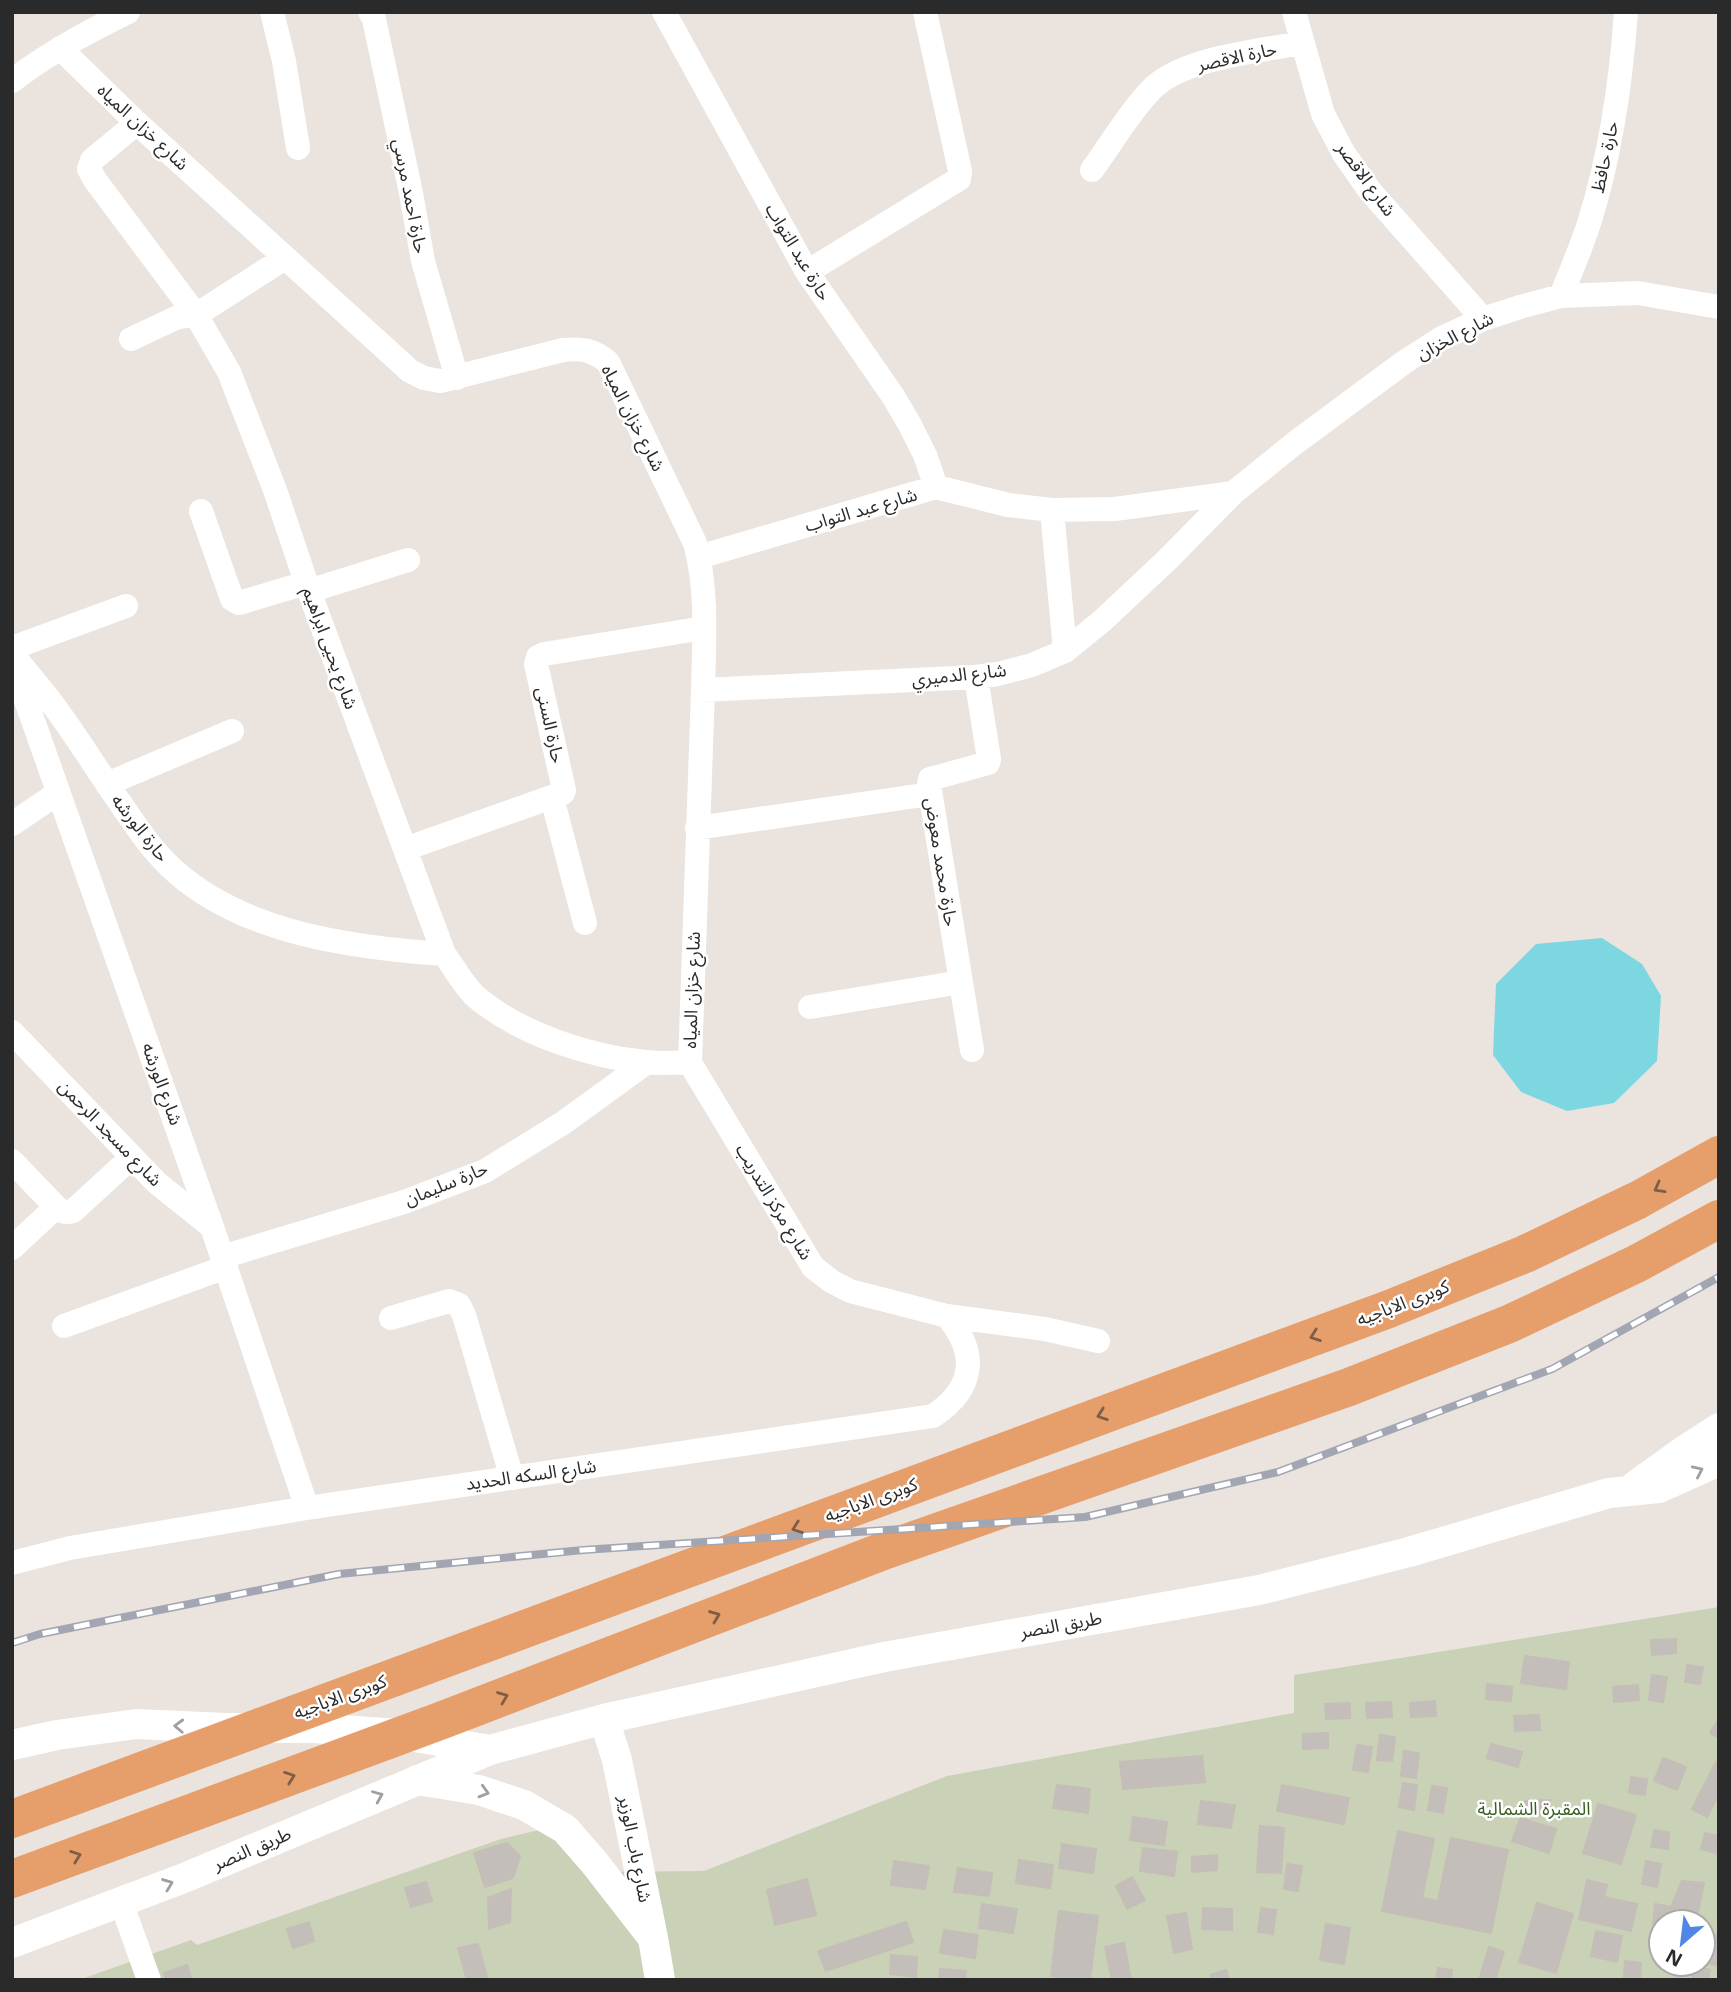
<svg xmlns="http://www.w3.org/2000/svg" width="1731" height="1992" font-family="'Noto Sans','Noto Sans Arabic',sans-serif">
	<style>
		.cemetery { fill: #c9d2b7; fill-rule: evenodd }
		.water { fill: #7dd7e0 }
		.building { fill: #c3beb9; stroke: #c5beb7; stroke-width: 2 }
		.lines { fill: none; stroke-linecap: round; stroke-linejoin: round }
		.minor { stroke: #fff; stroke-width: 24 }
		.tertiary { stroke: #fff; stroke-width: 30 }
		.trunk { stroke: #e69e6a; stroke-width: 38 }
		.rail-casing { stroke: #a1a6b2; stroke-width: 8 }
		.rail { stroke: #fff; stroke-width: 5; stroke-dasharray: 16; stroke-linecap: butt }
		.oneway { stroke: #7f5e47 }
		.oneway2 { stroke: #9f9f9f }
		.labels { text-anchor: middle; stroke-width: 5; stroke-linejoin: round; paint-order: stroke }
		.street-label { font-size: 18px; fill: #2a2a2a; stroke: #fff }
		.park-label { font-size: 18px; fill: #395e22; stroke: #fff }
	</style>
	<rect width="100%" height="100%" fill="#eae3de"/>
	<path class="cemetery" d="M 1719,1607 L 1719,1980 L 79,1980 L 191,1940 L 197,1945 L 501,1839 L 544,1829 L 588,1872 L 704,1871 L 947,1776 L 1294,1713 L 1294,1675 ZM 1661,1922 L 1703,1922 L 1703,1964 L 1661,1964 Z"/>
	<path class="water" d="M 1602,938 L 1642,964 L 1661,996 L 1657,1061 L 1614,1103 L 1567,1111 L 1521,1092 L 1493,1055 L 1496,984 L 1536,944 Z"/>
	<path class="building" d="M 1676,1639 L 1676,1653 L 1652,1655 L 1651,1640 Z
		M 1525,1656 L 1569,1662 L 1566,1689 L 1521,1683 Z
		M 1687,1665 L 1703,1667 L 1700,1684 L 1685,1682 Z
		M 1652,1675 L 1667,1677 L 1663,1702 L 1649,1700 Z
		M 1487,1684 L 1512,1687 L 1511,1701 L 1486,1699 Z
		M 1638,1685 L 1639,1700 L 1614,1702 L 1613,1687 Z
		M 1435,1701 L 1436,1716 L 1411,1717 L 1410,1703 Z
		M 1391,1702 L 1392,1717 L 1367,1718 L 1366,1703 Z
		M 1350,1703 L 1350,1718 L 1326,1719 L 1325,1704 Z
		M 1539,1715 L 1540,1730 L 1515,1731 L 1514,1716 Z
		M 1719,1718 L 1719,1738 L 1710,1733 Z
		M 1328,1733 L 1328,1748 L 1303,1749 L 1303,1734 Z
		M 1380,1735 L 1395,1737 L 1392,1761 L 1377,1760 Z
		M 1491,1744 L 1522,1752 L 1518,1767 L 1487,1758 Z
		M 1357,1745 L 1372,1747 L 1368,1772 L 1353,1770 Z
		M 1404,1751 L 1419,1753 L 1416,1778 L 1401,1776 Z
		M 1202,1756 L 1205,1782 L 1123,1789 L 1120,1762 Z
		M 1663,1758 L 1686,1767 L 1677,1790 L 1654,1781 Z
		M 1716,1762 L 1719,1764 L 1719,1794 L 1707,1817 L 1692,1809 Z
		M 1631,1777 L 1647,1779 L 1645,1795 L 1629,1793 Z
		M 1403,1783 L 1417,1785 L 1414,1810 L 1399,1807 Z
		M 1057,1785 L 1090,1789 L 1088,1813 L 1053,1808 Z
		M 1282,1785 L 1349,1798 L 1344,1824 L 1277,1811 Z
		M 1432,1786 L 1447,1788 L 1443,1813 L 1428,1810 Z
		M 1550,1800 L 1551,1815 L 1526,1816 L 1525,1801 Z
		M 1201,1801 L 1235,1805 L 1231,1828 L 1198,1824 Z
		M 1598,1804 L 1636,1815 L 1621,1864 L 1583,1853 Z
		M 1133,1817 L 1167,1822 L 1164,1845 L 1130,1840 Z
		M 1520,1818 L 1556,1829 L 1549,1853 L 1512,1841 Z
		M 1260,1826 L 1284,1828 L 1281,1873 L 1257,1872 Z
		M 1654,1830 L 1669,1832 L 1668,1849 L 1651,1847 Z
		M 1398,1831 L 1434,1839 L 1422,1898 L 1438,1901 L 1451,1838 L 1508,1850 L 1491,1933 L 1382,1911 Z
		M 1705,1833 L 1719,1836 L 1719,1854 L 1701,1849 Z
		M 507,1843 L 520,1856 L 513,1878 L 485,1887 L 474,1853 Z
		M 1062,1844 L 1096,1849 L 1093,1873 L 1059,1868 Z
		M 1143,1848 L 1177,1852 L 1174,1876 L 1140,1871 Z
		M 1217,1855 L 1217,1870 L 1192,1872 L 1192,1857 Z
		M 1019,1860 L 1053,1865 L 1050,1888 L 1016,1883 Z
		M 894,1861 L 929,1866 L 925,1889 L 891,1885 Z
		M 1646,1861 L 1661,1864 L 1657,1887 L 1642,1884 Z
		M 1287,1864 L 1302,1866 L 1298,1891 L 1284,1889 Z
		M 958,1868 L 992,1873 L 989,1896 L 954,1892 Z
		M 1132,1877 L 1145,1900 L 1127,1909 L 1116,1886 Z
		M 807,1879 L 816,1915 L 775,1925 L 767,1890 Z
		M 1587,1880 L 1607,1885 L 1604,1897 L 1637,1904 L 1631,1931 L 1579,1919 Z
		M 1682,1881 L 1704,1883 L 1696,1922 L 1661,1922 L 1661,1926 L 1653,1924 L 1655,1904 L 1671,1907 Z
		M 426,1882 L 432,1901 L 411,1907 L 405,1888 Z
		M 511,1889 L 510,1922 L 489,1929 L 488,1898 Z
		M 1537,1903 L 1573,1914 L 1556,1973 L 1519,1962 Z
		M 982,1904 L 1017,1909 L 1013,1933 L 979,1928 Z
		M 1203,1908 L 1232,1909 L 1232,1930 L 1202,1929 Z
		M 1261,1908 L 1276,1910 L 1273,1934 L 1258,1932 Z
		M 1059,1911 L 1098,1916 L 1090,1980 L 1051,1976 Z
		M 1186,1913 L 1192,1949 L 1174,1953 L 1167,1916 Z
		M 309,1922 L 314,1941 L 293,1948 L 287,1929 Z
		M 906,1922 L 913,1942 L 826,1971 L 818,1951 Z
		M 1326,1924 L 1350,1928 L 1344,1964 L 1320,1960 Z
		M 944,1930 L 978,1935 L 975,1958 L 940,1953 Z
		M 1596,1931 L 1622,1936 L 1617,1962 L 1591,1956 Z
		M 1711,1934 L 1719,1936 L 1719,1966 L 1704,1962 Z
		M 1124,1943 L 1131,1980 L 1112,1980 L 1105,1947 Z
		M 478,1944 L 488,1980 L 467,1980 L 458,1948 Z
		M 1489,1947 L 1504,1952 L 1495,1980 L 1479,1980 Z
		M 891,1955 L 917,1957 L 916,1977 L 890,1974 Z
		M 1625,1961 L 1641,1963 L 1640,1980 L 1624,1978 Z
		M 187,1965 L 192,1980 L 166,1980 L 164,1973 Z
		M 1695,1966 L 1710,1970 L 1708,1980 L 1692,1980 Z
		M 1438,1968 L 1452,1970 L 1451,1980 L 1436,1980 Z
		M 940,1969 L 966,1971 L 965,1980 L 939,1980 Z
		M 1226,1970 L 1229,1980 L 1212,1980 L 1210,1975 Z"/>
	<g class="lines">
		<path class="minor" d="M 272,12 L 284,61 L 298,148
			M 370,12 L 374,19 L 411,193 L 423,261 L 457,378
			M 664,12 L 807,272 L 893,396 L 910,425 L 925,455 L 936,487
			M 1294,12 L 1323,114 L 1344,154 L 1370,191 L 1483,319
			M 60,48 L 137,123 L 410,371 L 424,378 L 440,381 L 563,350 C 582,348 593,350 608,362 L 695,543 C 708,590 704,642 703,690 L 690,1063
			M 12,81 C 48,53 87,32 128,12
			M 137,123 L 92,160 L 89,169 L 95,180 L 196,315 L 229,372 L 275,490 L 309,591 L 444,954 C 454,967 464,986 476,997 C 520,1034 590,1057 646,1062 C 660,1064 675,1062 690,1063
			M 1092,170 C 1111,144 1128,114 1150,91 C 1180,58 1259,51 1302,43
			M 807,272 L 959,179 L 960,171 L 925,12
			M 1561,296 C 1571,271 1582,246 1590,220 C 1611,153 1621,82 1626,12
			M 131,339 L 178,317 L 196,315 L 285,258
			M 1052,510 L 1065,651
			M 201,511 L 232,599 L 239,603 L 306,583
			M 699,557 L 936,487 L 1008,505 L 1052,510 L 1115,509 L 1233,493
			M 309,591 L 408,560
			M 12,648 L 126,606
			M 17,660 C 29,675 42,690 54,706 C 75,734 94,765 114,794 C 133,821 151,851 177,873 C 247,934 355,948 444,954
			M 12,661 L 212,1227 L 307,1508
			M 703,690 L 976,677 L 998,674 L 1032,665 L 1065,651 L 1102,621 L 1167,560 L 1233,493 L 1295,443 L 1403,363 L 1440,339 L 1483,319 L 1520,307 L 1561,296 L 1638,293 L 1719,307
			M 107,784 L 232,731
			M 552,798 L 585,923
			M 12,824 L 58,793
			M 697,828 L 930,794
			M 405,849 L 563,793 L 564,790 L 536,664 L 538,657 L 544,654 L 704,628
			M 810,1007 L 961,982
			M 12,1032 L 157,1183 L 212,1227
			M 972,1050 L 929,784 L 930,779 L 934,778 L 988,763 L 989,759 L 976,677
			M 690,1063 L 813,1267 L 831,1281 L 850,1291 L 947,1316 L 1045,1329 L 1098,1341
			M 12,1161 L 56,1207 C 62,1212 65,1213 73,1211 L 132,1157
			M 12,1248 L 56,1207
			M 222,1257 L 404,1202 L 485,1171 L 563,1123 L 647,1062
			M 391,1318 L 449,1301 L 459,1305 L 464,1315 L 512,1478
			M 64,1326 L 226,1267
			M 12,1563 L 70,1548 L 307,1508 L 933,1416 C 974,1389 979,1354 947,1316
			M 121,1902 L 149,1980"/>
		<path class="tertiary" d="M 1635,1486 L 1685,1450 L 1719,1428
			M 604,1719 L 617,1760 L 653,1938 L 660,1980
			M 12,1745 L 57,1735 L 136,1724 L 226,1728 L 314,1728 L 398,1734 L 490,1750
			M 417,1780 L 479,1790 L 524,1805 L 565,1829 L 593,1861 L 653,1938
			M 12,1943 L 184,1878 L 490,1750 L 604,1719 L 884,1657 L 1259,1590 L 1409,1552 L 1609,1493 L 1659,1488 L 1719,1461"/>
		<path class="trunk" d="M 12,1819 L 1389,1309 L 1525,1254 L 1638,1200 L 1719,1155
			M 12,1879 L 440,1721 L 886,1550 L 1349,1387 L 1509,1324 L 1636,1264 L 1719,1219"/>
		<g class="rail-casing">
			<path id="rail" d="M 12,1643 L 40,1634 L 339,1574 L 583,1550 L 1085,1517 L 1278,1472 L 1552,1369 L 1719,1277"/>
		</g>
		<use href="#rail" class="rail"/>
	</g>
	<defs><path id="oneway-chevron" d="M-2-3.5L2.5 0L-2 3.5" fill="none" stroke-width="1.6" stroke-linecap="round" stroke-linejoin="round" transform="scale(1.75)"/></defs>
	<g class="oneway">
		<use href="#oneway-chevron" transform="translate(1659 1188) rotate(151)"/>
		<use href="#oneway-chevron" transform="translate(1315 1336) rotate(160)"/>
		<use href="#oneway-chevron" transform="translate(1102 1415) rotate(160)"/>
		<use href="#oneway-chevron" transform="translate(797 1528) rotate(160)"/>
		<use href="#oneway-chevron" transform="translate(715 1616) rotate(-21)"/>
		<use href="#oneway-chevron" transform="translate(503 1697) rotate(-21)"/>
		<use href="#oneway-chevron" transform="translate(290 1777) rotate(-20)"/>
		<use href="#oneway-chevron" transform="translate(76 1856) rotate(-20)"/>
	</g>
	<g class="oneway2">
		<use href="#oneway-chevron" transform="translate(1698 1471) rotate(-25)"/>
		<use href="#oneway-chevron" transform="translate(179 1726) rotate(-178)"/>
		<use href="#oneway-chevron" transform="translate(484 1792) rotate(16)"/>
		<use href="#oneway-chevron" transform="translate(378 1796) rotate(-23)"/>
		<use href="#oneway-chevron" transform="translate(168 1884) rotate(-21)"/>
	</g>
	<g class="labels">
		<g class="street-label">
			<text transform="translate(1237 57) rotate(-12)" y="6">حارة الاقصر</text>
			<text transform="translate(143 127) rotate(43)" y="6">شارع خزان المياه</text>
			<text transform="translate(1605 157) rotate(-78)" y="6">حارة حافظ</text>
			<text transform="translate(1366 179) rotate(54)" y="6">شارع الاقصر</text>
			<text transform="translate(410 196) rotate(79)" y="6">حارة احمد مرسي</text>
			<text transform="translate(798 252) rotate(59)" y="6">حارة عبد التواب</text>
			<text transform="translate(1455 336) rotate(-27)" y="6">شارع الخزان</text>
			<text transform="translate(633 418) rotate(63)" y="6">شارع خزان المياه</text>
			<text transform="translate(861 510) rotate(-16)" y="6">شارع عبد التواب</text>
			<text transform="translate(330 648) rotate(70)" y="6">شارع يحيى ابراهيم</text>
			<text transform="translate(959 675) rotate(-6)" y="6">شارع الدميري</text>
			<text transform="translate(550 725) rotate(78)" y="6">حارة السنى</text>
			<text transform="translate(140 828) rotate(52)" y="6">حارة الورشه</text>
			<text transform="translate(941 862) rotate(81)" y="6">حارة محمد معوض</text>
			<text transform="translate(692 990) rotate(-88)" y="6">شارع خزان المياه</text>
			<text transform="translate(162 1084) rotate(70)" y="6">شارع الورشه</text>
			<text transform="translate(110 1133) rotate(46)" y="6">شارع مسجد الرحمن</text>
			<text transform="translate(446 1184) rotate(-22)" y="6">حارة سليمان</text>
			<text transform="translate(774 1202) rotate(59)" y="6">شارع مركز التدريب</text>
			<text transform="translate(1403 1303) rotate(-21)" y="6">كوبرى الاباجيه</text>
			<text transform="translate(531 1475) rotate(-8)" y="6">شارع السكه الحديد</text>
			<text transform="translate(871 1500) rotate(-20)" y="6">كوبرى الاباجيه</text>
			<text transform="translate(1061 1625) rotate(-10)" y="6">طريق النصر</text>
			<text transform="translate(340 1697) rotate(-20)" y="6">كوبرى الاباجيه</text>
			<text transform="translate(252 1849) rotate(-23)" y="6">طريق النصر</text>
			<text transform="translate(635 1849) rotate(79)" y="6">شارع باب الوزير</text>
		</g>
		<g class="park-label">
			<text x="1534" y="1815">المقبرة الشمالية</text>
		</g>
	</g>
	<rect width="1731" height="1992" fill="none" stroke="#2a2a2a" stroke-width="28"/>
	<g transform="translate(1682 1943) rotate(208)"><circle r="33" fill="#ffffff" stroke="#aaaaaa" stroke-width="2"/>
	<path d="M0-5L12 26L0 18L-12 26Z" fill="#5086e4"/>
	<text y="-10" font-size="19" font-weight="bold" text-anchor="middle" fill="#2a2a2a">N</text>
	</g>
</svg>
